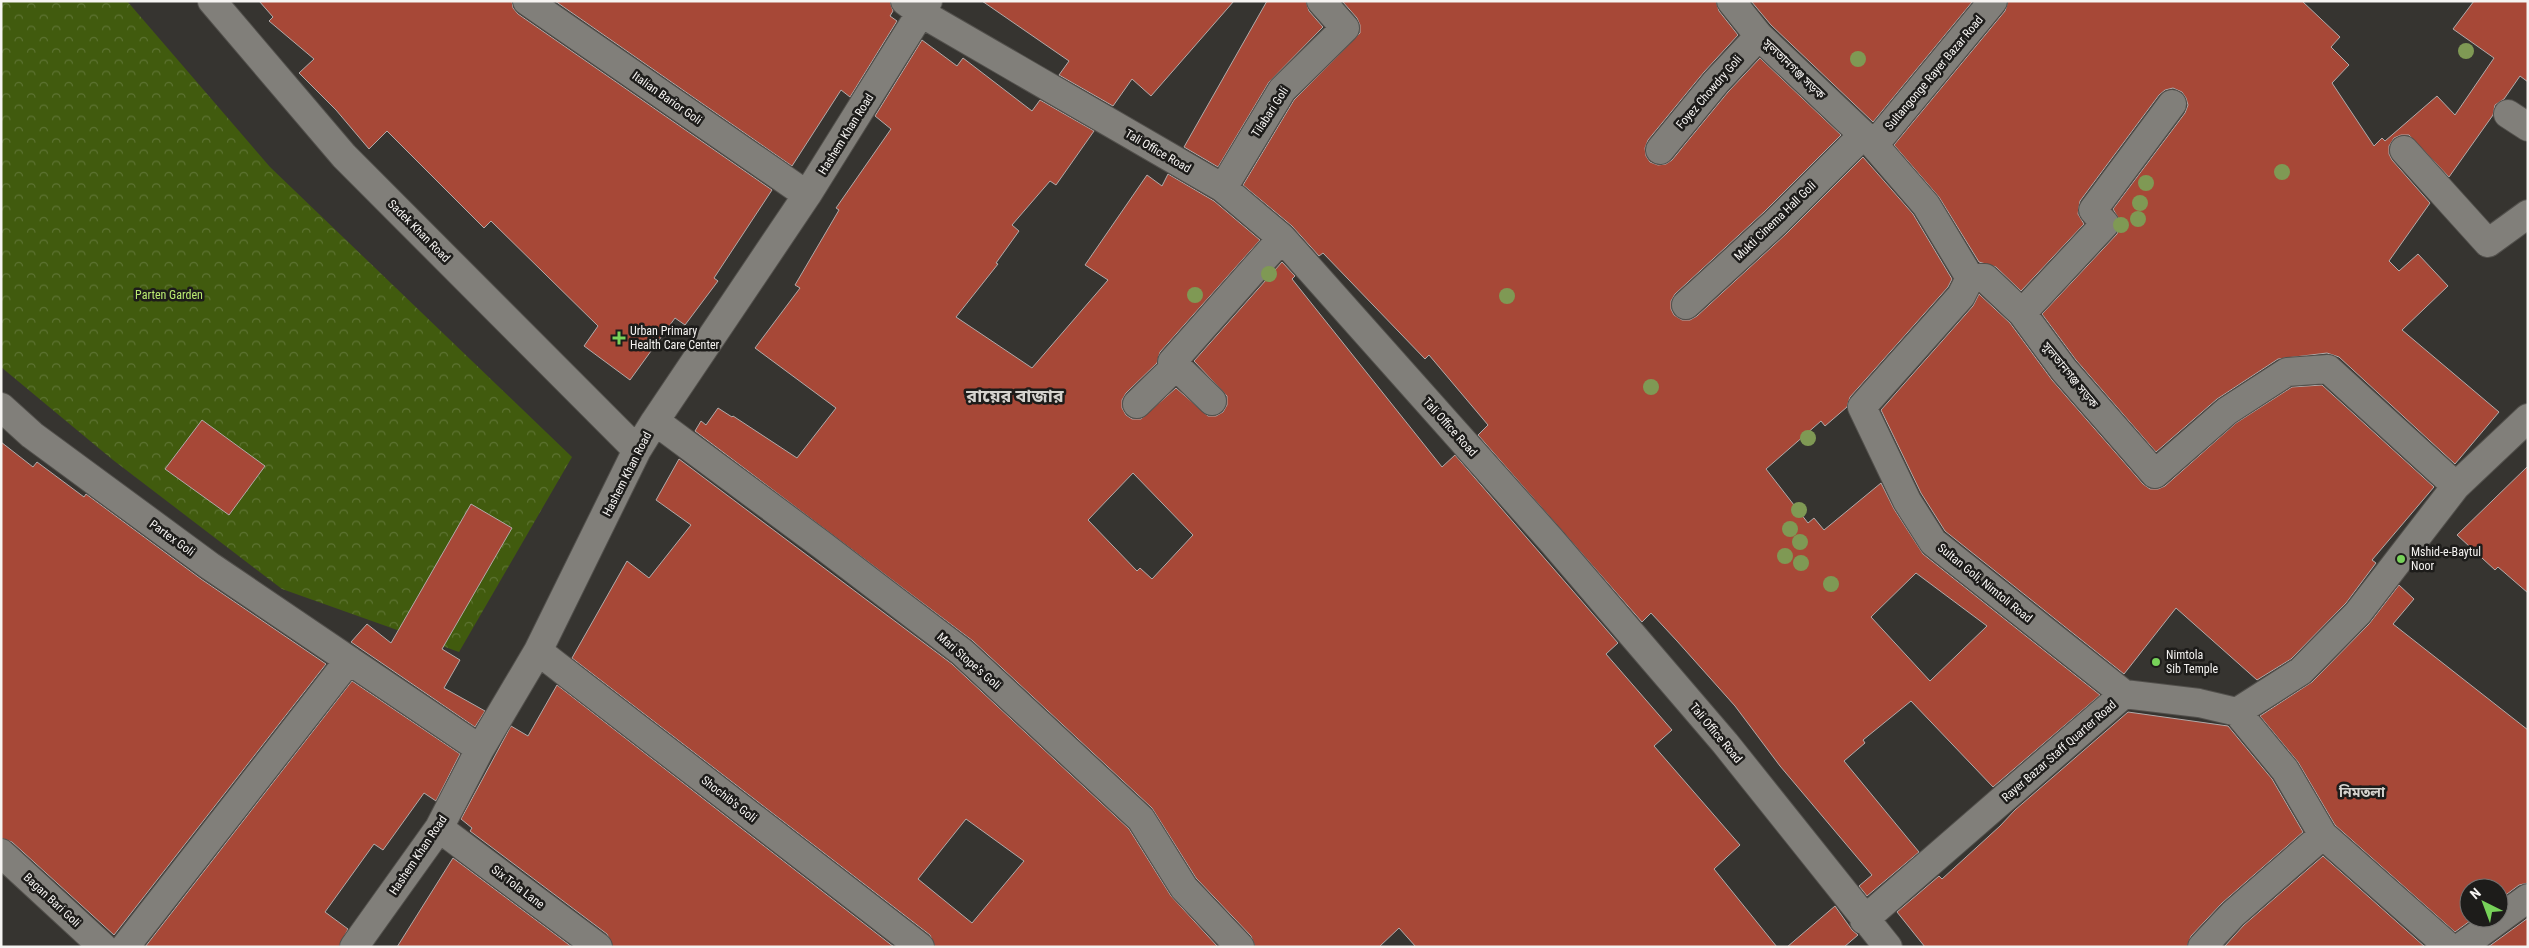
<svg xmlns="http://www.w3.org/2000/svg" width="2529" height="948" font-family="'Roboto Condensed','Noto Sans Bengali',sans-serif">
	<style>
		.forest { fill: url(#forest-crowns) }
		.building { fill: #a74837; stroke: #b1abaa; fill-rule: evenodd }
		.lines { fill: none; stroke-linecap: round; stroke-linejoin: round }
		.minor-casing { stroke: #52504c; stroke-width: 30 }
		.minor { stroke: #817f7a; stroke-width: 28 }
		.tree { fill: #7f9954 }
		.poi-dot { fill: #77d259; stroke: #1d1c1a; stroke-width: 2 }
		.labels { text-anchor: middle; stroke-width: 5; stroke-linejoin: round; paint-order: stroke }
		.street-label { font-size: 12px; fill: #f6f4f2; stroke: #1d1c1a }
		.park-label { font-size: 12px; fill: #baeb71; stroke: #1d1c1a }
		.poi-label { font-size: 12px; fill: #f6f4f2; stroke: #1d1c1a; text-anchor: start }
		.neighbourhood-label { font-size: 14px; font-weight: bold; fill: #d6d4cf; stroke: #1d1c1a }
		.district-label { font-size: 18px; font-weight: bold; fill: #d6d4cf; stroke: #1d1c1a }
	</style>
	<defs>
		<pattern id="forest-crowns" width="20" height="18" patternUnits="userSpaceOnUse" patternTransform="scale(1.25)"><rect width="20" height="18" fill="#415b0e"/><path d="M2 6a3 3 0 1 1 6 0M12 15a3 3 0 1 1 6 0" fill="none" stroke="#5d7332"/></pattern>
	</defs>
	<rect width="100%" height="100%" fill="#363430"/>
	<path class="forest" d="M 1,1 L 127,1 L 270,167 L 572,457 L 459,652 L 282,589 L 113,460 L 1,367 Z"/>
	<path class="building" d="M 259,1 L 512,1 L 513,8 L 518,14 L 772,190 L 714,278 L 718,281 L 685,325 L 675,318 L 630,380 L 584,346 L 598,326 L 491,221 L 484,228 L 387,131 L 369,149 L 336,110 L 299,73 L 314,59 L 269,21 L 273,17 Z
		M 555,1 L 890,1 L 893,11 L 890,16 L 897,21 L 850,97 L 841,90 L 792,166 Z
		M 982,1 L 1234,1 L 1151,96 L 1132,79 L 1113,106 L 1059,75 L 1069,61 Z
		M 1267,1 L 1306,1 L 1309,11 L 1323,27 L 1269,82 L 1218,167 L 1184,147 Z
		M 1342,1 L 1716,1 L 1719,11 L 1738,35 L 1704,72 L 1648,140 L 1645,148 L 1646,156 L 1650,162 L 1658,165 L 1666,164 L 1672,160 L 1728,92 L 1760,58 L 1841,135 L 1764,212 L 1675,294 L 1671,301 L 1671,309 L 1674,315 L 1682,320 L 1690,320 L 1697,316 L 1786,234 L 1863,157 L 1913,214 L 1952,279 L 1948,287 L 1850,397 L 1847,407 L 1825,426 L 1821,421 L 1766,469 L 1808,523 L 1814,518 L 1824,530 L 1881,483 L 1894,509 L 1923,554 L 2100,695 L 1993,787 L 1911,701 L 1863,740 L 1865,743 L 1844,761 L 1919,852 L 1867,896 L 1859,886 L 1872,875 L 1780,766 L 1735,706 L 1677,641 L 1651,613 L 1642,622 L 1478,435 L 1488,425 L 1429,355 L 1425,359 L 1323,253 L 1319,256 L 1292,226 L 1243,185 L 1294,100 L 1360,33 L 1360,25 L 1357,18 ZM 1916,573 L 1987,626 L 1930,681 L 1871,617 Z
		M 1751,1 L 1973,1 L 1873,122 L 1771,25 Z
		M 2008,1 L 2302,1 L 2340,37 L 2331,47 L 2349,65 L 2332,83 L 2374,146 L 2382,138 L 2385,141 L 2437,96 L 2455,115 L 2494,58 L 2453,29 L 2474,1 L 2528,1 L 2528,82 L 2520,76 L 2504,99 L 2495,105 L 2493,115 L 2449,177 L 2409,135 L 2401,135 L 2394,138 L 2389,146 L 2389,154 L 2392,160 L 2430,203 L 2389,261 L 2399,271 L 2418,254 L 2448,286 L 2402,330 L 2499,412 L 2455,464 L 2339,357 L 2327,353 L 2278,359 L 2217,399 L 2156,452 L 2076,360 L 2042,314 L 2117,234 L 2120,221 L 2113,209 L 2185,113 L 2188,105 L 2186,98 L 2182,92 L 2173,88 L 2165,90 L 2159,95 L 2080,201 L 2078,214 L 2084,224 L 2021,291 L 1996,267 L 1979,262 L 1939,197 L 1894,145 L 2005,11 Z
		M 922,40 L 957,66 L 963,58 L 1032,111 L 1040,100 L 1094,131 L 1056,185 L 1050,181 L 1012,225 L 1019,231 L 996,263 L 998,264 L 956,317 L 1032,368 L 1108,280 L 1085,265 L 1147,175 L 1162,186 L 1168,174 L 1214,201 L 1260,240 L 1160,352 L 1157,363 L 1126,393 L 1122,400 L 1122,408 L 1126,415 L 1132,419 L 1141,419 L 1176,388 L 1208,416 L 1216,416 L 1223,412 L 1227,405 L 1227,396 L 1194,361 L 1282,262 L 1295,276 L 1292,279 L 1442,467 L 1455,455 L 1618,643 L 1606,654 L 1672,730 L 1654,746 L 1740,845 L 1714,869 L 1777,947 L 1416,947 L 1399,928 L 1379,947 L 1255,947 L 1251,936 L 1196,878 L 1152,808 L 973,641 L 695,431 L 701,421 L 706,425 L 718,408 L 732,417 L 733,416 L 797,458 L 836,408 L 755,348 L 800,288 L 795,285 L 839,210 L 836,208 L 891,129 L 875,116 ZM 1133,473 L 1193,535 L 1152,579 L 1140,568 L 1137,571 L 1088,520 Z
		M 1979,294 L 2010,323 L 2052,380 L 2143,484 L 2150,489 L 2158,489 L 2165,486 L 2236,423 L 2292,387 L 2322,385 L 2434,487 L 2372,560 L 2376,563 L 2346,603 L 2291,659 L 2257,680 L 2176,608 L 2124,674 L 1945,531 L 1921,493 L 1881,410 L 1973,306 Z
		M 202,420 L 265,466 L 229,515 L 165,469 Z
		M 1,442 L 33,467 L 37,462 L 84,497 L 86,494 L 201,579 L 326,664 L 114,935 L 12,842 L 1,838 Z
		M 679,459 L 952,664 L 1129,829 L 1171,896 L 1218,947 L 935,947 L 930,935 L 572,658 L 627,561 L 649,578 L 691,525 L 656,500 ZM 966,819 L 1024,861 L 972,923 L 918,879 Z
		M 2528,466 L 2528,593 L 2498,567 L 2495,570 L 2457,535 Z
		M 471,504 L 512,528 L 442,649 L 460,660 L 444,688 L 485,711 L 475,727 L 351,642 L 367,624 L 391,643 Z
		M 2399,585 L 2414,599 L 2393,624 L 2528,730 L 2528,883 L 2519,885 L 2499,900 L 2499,888 L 2469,888 L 2469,918 L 2474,918 L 2455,932 L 2335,825 L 2298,762 L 2260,716 L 2312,682 L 2369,624 Z
		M 352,681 L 460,754 L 436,801 L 424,793 L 383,850 L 374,844 L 325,912 L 348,929 L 339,947 L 145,947 Z
		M 557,685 L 894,947 L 613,947 L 607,934 L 470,831 L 472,828 L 461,819 L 511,726 L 528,736 Z
		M 2128,712 L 2228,726 L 2272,779 L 2303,832 L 2222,903 L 2191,936 L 2187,947 L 1925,947 L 1897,912 L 1939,876 L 1942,879 L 2000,826 L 2015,810 Z
		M 2323,856 L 2425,947 L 2224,947 L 2244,925 Z
		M 453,858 L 572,947 L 397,947 Z
		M 1835,906 L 1852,930 L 1858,935 L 1844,947 L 1787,947 Z
		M 2528,918 L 2528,947 L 2488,947 Z"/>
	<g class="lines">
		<g class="minor-casing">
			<path id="minor" d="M 212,1 L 344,156 L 637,450
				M 527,1 L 807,195
				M 905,1 L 921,13 L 1223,188 L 1282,238 L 1551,540 L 1725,743 L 1888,947
				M 1731,1 L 1759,36 L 1874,145 L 1926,205 L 1970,278 L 1985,278 L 2022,313 L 2064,370 L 2155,474 L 2227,411 L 2287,372 L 2328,369 L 2456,486
				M 2508,114 L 2528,127
				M 1874,145 L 1993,1
				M 1660,150 L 1716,82 L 1759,36
				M 2404,150 L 2488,243 L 2528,214
				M 1223,188 L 1282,90 L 1345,28 L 1321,1
				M 1970,278 L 1961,296 L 1862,407 L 1907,501 L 1933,542 L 2124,694
				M 1686,305 L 1775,223 L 1863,135
				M 2022,313 L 2105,224 L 2093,210 L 2172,104
				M 1212,401 L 1172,362 L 1282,238
				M 1137,404 L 1176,366
				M 1,407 L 32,435 L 210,566 L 480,749
				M 655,421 L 822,545 L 962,652 L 1141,819 L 1184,888 L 1240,947
				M 538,651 L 920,947
				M 2237,712 L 2285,770 L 2323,835 L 2449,947
				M 439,828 L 598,947
				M 1,853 L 103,947
				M 1864,920 L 2124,694 L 2199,703 L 2237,712 L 2301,671 L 2358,613 L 2456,486 L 2528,418
				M 125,947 L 349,660
				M 354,947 L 439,828 L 480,749 L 538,651 L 637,450 L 655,421 L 807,195 L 928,1
				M 2202,947 L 2233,914 L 2323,835
				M 2461,947 L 2528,898"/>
		</g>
		<use href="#minor" class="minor"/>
	</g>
	<g class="tree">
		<circle cx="2466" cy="51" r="8"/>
		<circle cx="1858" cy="59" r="8"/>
		<circle cx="2282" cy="172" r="8"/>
		<circle cx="2146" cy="183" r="8"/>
		<circle cx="2140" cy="203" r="8"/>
		<circle cx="2138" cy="219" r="8"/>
		<circle cx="2121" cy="225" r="8"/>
		<circle cx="1269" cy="274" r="8"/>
		<circle cx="1195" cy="295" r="8"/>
		<circle cx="1507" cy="296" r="8"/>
		<circle cx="1651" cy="387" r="8"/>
		<circle cx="1808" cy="438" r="8"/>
		<circle cx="1799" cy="510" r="8"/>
		<circle cx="1790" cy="529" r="8"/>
		<circle cx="1800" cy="542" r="8"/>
		<circle cx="1785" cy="556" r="8"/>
		<circle cx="1801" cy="563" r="8"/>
		<circle cx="1831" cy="584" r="8"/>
	</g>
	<g class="poi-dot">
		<path d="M616.5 330.5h5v5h5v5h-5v5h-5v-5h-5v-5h5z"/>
		<circle cx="2401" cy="559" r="5"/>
		<circle cx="2156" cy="662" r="5"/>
	</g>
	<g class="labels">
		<g class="street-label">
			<text transform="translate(1794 69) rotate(44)" y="4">সুলতানগঞ্জ সড়ক</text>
			<text transform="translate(1934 73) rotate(-50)" y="4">Sultangonge Rayer Bazar Road</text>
			<text transform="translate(1709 92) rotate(-49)" y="4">Foyez Chowdry Goli</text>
			<text transform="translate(667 98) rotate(35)" y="4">Italian Barior Goli</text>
			<text transform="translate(1270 112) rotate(-57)" y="4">Tilabari Goli</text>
			<text transform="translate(846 134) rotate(-58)" y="4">Hashem Khan Road</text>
			<text transform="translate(1158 151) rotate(30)" y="4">Tali Office Road</text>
			<text transform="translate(1775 221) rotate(-44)" y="4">Mukti Cinema Hall Goli</text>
			<text transform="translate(419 231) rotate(45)" y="4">Sadek Khan Road</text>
			<text transform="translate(2070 375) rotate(51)" y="4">সুলতানগঞ্জ সড়ক</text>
			<text transform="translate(1450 427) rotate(48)" y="4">Tali Office Road</text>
			<text transform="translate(627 474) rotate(-63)" y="4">Hashem Khan Road</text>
			<text transform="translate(172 538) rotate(36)" y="4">Partex Goli</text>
			<text transform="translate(1985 583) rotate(39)" y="4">Sultan Goli, Nimtoli Road</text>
			<text transform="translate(969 661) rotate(41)" y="4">Mari Stope's Goli</text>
			<text transform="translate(1716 733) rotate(50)" y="4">Tali Office Road</text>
			<text transform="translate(2059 751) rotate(-41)" y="4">Rayer Bazar Staff Quarter Road</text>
			<text transform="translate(729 799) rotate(38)" y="4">Shochib's Goli</text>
			<text transform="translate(418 855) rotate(-56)" y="4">Hashem Khan Road</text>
			<text transform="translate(518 887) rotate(37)" y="4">Six Tola Lane</text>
			<text transform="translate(52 900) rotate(43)" y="4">Bagan Bari Goli</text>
		</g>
		<g class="park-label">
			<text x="169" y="299">Parten Garden</text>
		</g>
		<g class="poi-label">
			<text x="630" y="335">Urban Primary<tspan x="630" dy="14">Health Care Center</tspan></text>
			<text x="2411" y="556">Mshid-e-Baytul<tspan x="2411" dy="14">Noor</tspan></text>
			<text x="2166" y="659">Nimtola<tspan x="2166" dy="14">Sib Temple</tspan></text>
		</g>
		<g class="neighbourhood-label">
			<text x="2362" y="797">নিমতলা</text>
		</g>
		<g class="district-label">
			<text x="1015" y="402">রায়ের বাজার</text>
		</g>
	</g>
	<rect width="2529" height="948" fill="none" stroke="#f6f4f2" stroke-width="5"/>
	<g transform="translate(2484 903) rotate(318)"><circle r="24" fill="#1d1c1a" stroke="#747270"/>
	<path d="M0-4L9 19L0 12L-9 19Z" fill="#77d259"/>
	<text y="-8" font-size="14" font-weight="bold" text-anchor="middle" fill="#f6f4f2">N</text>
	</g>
</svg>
